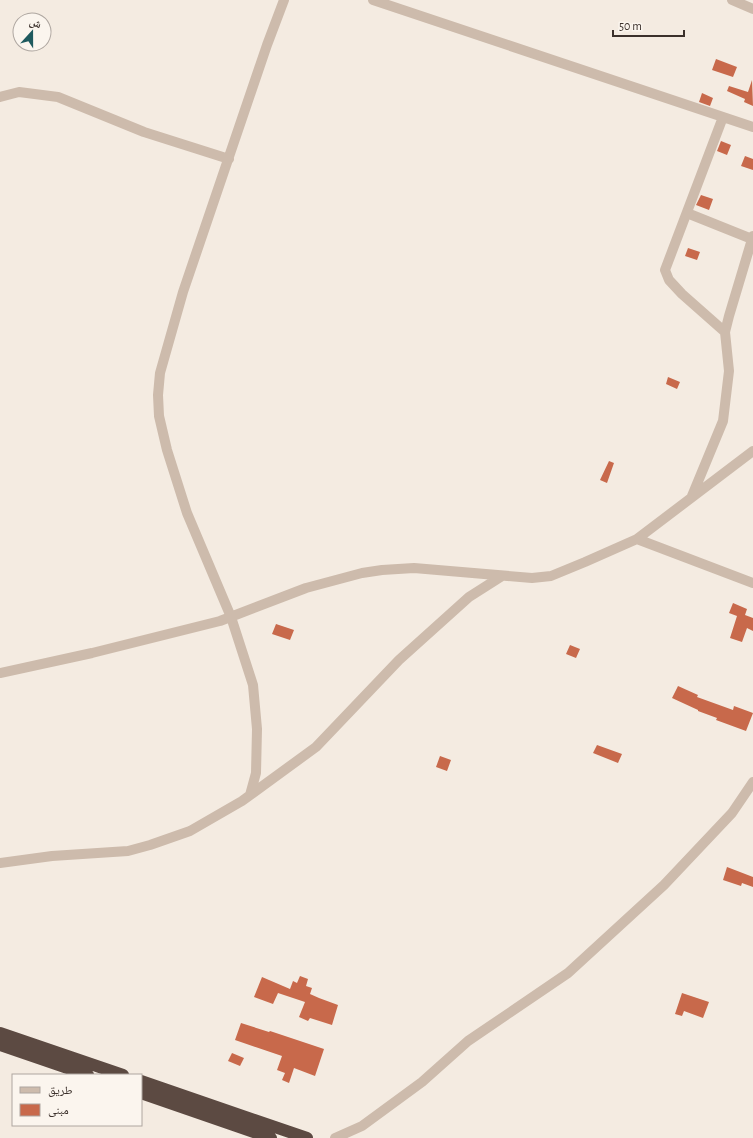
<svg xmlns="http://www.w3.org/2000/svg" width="753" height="1138" font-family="'Alegreya Sans','Noto Naskh Arabic',sans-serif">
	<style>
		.building { fill: #c8694b }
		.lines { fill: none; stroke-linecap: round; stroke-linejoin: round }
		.minor { stroke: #cdbbac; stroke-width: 10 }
		.highway { stroke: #5c4a42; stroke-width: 12 }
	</style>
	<rect width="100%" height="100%" fill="#f4ebe1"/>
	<path class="building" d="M 716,59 L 737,67 L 733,77 L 712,70 Z
		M 752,80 L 753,106 L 744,102 L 745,99 L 727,91 L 729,86 L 748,92 Z
		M 702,93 L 713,98 L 710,106 L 699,102 Z
		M 721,141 L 731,145 L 727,155 L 717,151 Z
		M 745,156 L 753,159 L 753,170 L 741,166 Z
		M 701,195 L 713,199 L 709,210 L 696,205 Z
		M 688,248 L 700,252 L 697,260 L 685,256 Z
		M 668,377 L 680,382 L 677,389 L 666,384 Z
		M 609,461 L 614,463 L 607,483 L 600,480 Z
		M 733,603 L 747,609 L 745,615 L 753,618 L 753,631 L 747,628 L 742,642 L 730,638 L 737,616 L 729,613 Z
		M 276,624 L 294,630 L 290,640 L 272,634 Z
		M 570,645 L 580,649 L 576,658 L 566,654 Z
		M 678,686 L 698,695 L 697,697 L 733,710 L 734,706 L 753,713 L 746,731 L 716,720 L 717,718 L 698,711 L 698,710 L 672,698 Z
		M 597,745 L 622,754 L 618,763 L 593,753 Z
		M 440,756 L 451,760 L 447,771 L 436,767 Z
		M 727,867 L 753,877 L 753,887 L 742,883 L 741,886 L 723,880 Z
		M 300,976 L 308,979 L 306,986 L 312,988 L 310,994 L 319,998 L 338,1005 L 332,1025 L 310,1018 L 308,1021 L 299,1017 L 305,1002 L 278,993 L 273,1004 L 254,997 L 262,977 L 290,989 L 293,981 L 297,983 Z
		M 682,993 L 709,1002 L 703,1018 L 684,1011 L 682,1016 L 675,1014 Z
		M 241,1023 L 269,1032 L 270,1031 L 324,1049 L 315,1076 L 294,1068 L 289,1083 L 282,1080 L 285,1073 L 277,1070 L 282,1056 L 235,1040 Z
		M 232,1053 L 244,1058 L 240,1066 L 228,1061 Z"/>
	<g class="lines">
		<path class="minor" d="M 373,0 L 753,127
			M 732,0 L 753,9
			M 0,97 L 19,92 L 58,97 L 144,132 L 229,159
			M 723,117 L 665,270 L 669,280 L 682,294 L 725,332
			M 687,213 L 752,239
			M 692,496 L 723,421 L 729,371 L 725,332 L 729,316 L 753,236
			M 637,539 L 753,583
			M 0,673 L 92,653 L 220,621 L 306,588 L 362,573 L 382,570 L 414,568 L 532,578 L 551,576 L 585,562 L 637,539 L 753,451
			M 250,795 L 256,773 L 257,729 L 253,685 L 231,617 L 187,513 L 167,450 L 159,416 L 158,395 L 160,373 L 183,292 L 267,45 L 284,0
			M 0,863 L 52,856 L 128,851 L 150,845 L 190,831 L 242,801 L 316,747 L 399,660 L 469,597 L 502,576
			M 335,1138 L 362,1126 L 422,1082 L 468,1041 L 568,973 L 664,885 L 732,813 L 753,782"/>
		<path class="highway" d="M 0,1033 L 123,1075
			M 0,1045 L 88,1075
			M 141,1081 L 307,1138
			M 141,1093 L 271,1138"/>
	</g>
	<rect x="12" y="1074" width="130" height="52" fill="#fbf5ee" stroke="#aea6a0"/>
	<rect x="20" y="1087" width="20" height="6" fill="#cdbbac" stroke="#aea6a0"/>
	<text x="48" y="1094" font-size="12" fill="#3b302b">طريق</text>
	<rect x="20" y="1104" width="20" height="12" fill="#c8694b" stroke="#aea6a0"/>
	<text x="48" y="1114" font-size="12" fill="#3b302b">مبنى</text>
	<g transform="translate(32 32) rotate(21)"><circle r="19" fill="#fbf5ee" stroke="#aea6a0"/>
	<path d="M0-3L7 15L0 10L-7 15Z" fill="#1f5a5e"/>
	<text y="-6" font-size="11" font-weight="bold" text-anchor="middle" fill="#3b302b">ش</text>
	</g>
	<path d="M613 30v6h71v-6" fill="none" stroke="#3b302b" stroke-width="2"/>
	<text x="619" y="30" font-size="12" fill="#3b302b" stroke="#fbf5ee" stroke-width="3" paint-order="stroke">50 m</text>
</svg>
